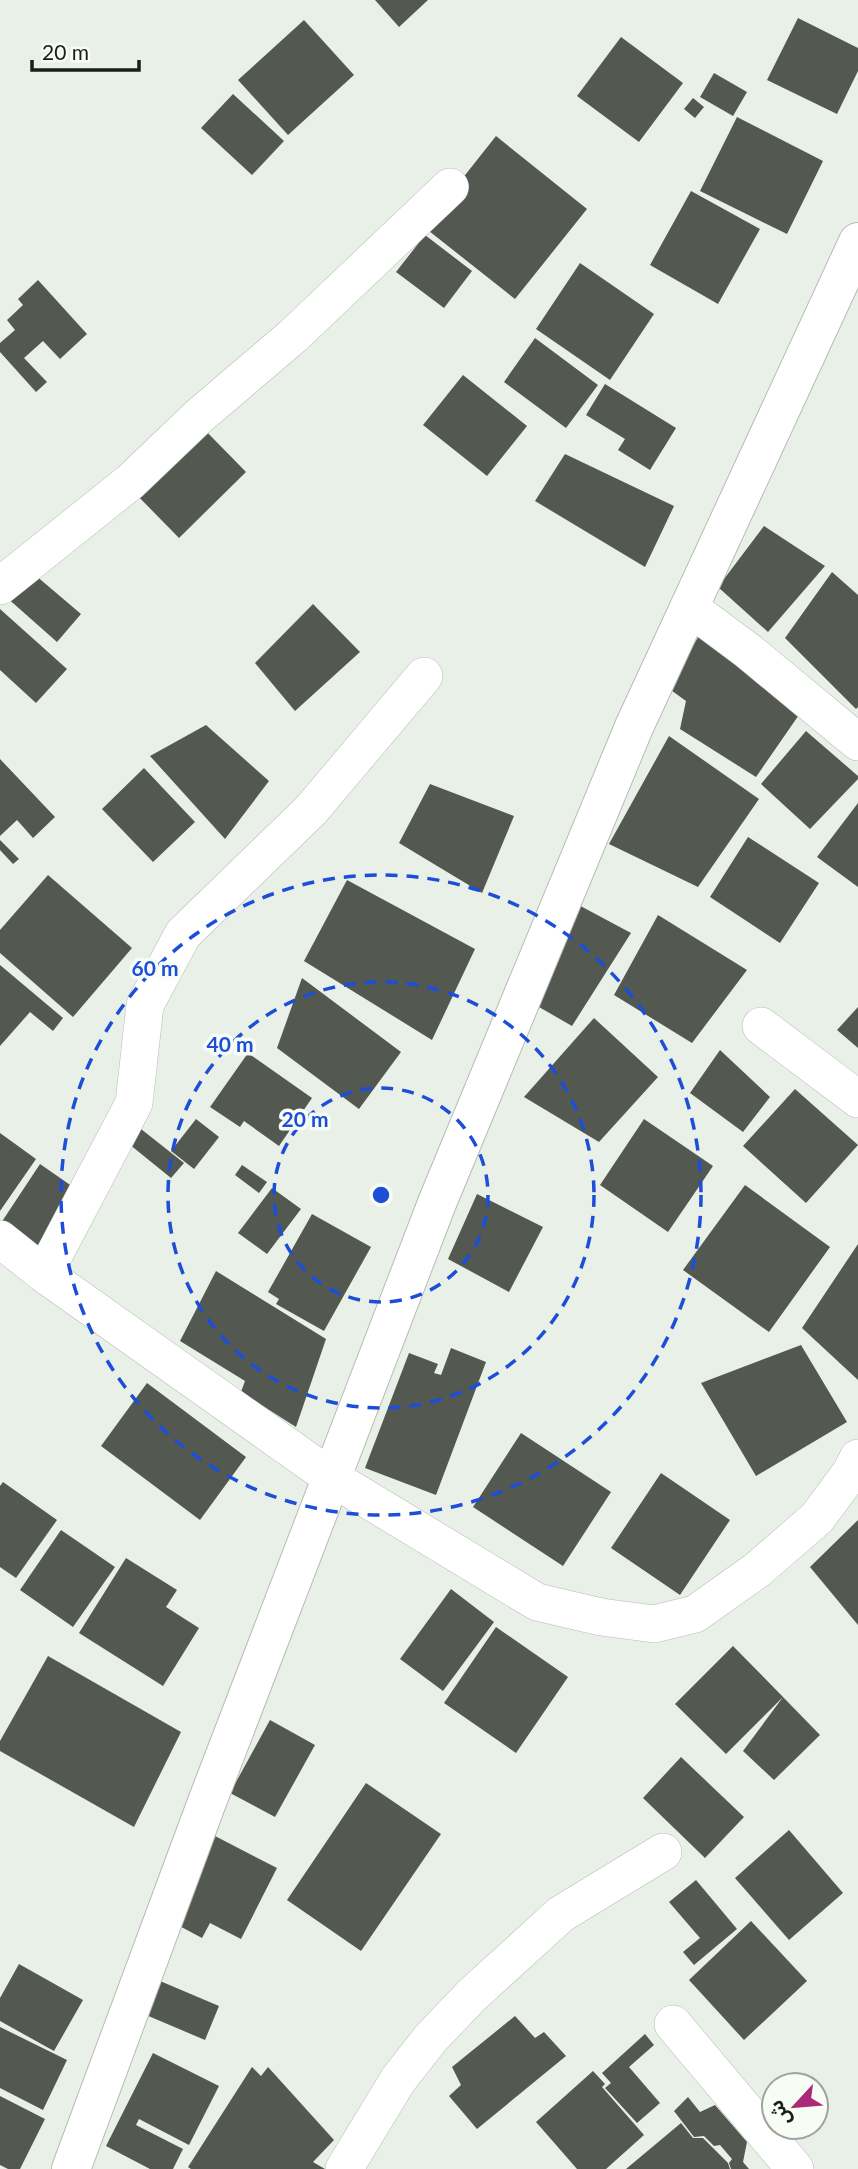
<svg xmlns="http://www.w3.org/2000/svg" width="858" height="2169" font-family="Lato,'Noto Sans Arabic',sans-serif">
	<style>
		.building { fill: #535851 }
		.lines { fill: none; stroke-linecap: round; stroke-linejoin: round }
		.minor-casing { stroke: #b6bcb4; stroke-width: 38 }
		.tertiary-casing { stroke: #b6bcb4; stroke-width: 40 }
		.minor { stroke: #fff; stroke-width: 37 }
		.tertiary { stroke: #fff; stroke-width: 38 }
		.ring { fill: none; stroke: #1d4ed8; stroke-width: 3.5; stroke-dasharray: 12 9 }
		.centre { fill: #1d4ed8; stroke: #f7fdf5; stroke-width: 3.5 }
		.ring-label { font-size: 21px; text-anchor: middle; font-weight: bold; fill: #1d4ed8; stroke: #f7fdf5; stroke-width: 7; stroke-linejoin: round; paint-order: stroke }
	</style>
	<rect width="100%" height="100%" fill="#e9f0e7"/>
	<path class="building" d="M 375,0 L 428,0 L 399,27 Z
		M 798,18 L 858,48 L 858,71 L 837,114 L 767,80 Z
		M 304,20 L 354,75 L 288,135 L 238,80 Z
		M 621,37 L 683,83 L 639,142 L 577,96 Z
		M 714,73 L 747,92 L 733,116 L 700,97 Z
		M 233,94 L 284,141 L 252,175 L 201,128 Z
		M 693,98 L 704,107 L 695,118 L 684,109 Z
		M 737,117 L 823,161 L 787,234 L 700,191 Z
		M 496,136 L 587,209 L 515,299 L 424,227 Z
		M 691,191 L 760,229 L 718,304 L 650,265 Z
		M 425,235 L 472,271 L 444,308 L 396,272 Z
		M 580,263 L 654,314 L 610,380 L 536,329 Z
		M 38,280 L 87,334 L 60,359 L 43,341 L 24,358 L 47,382 L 36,392 L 0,352 L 0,343 L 15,330 L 7,320 L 23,305 L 18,299 Z
		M 535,338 L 598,385 L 566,428 L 504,382 Z
		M 463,375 L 527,426 L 487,476 L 423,425 Z
		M 605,384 L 676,428 L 650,470 L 618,450 L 625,439 L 586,415 Z
		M 199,424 L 246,472 L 179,538 L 132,490 Z
		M 565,454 L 674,506 L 645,567 L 535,501 Z
		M 764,526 L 825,566 L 768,632 L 718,587 Z
		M 28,569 L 81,614 L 57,642 L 5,596 Z
		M 832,572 L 858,595 L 858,707 L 856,709 L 785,638 Z
		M 313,604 L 360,652 L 295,711 L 255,663 Z
		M 0,609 L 67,669 L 36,703 L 0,670 Z
		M 700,634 L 803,709 L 756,777 L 680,729 L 686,701 L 668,688 Z
		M 206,725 L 269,781 L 225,839 L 150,756 Z
		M 806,731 L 858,776 L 858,779 L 810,829 L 761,784 Z
		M 669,736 L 759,799 L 698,887 L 609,844 Z
		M 0,759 L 55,817 L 33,838 L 17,820 L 0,836 Z
		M 144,768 L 195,822 L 153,862 L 102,809 Z
		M 430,784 L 514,816 L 482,893 L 399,843 Z
		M 858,803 L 858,887 L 817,857 Z
		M 748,837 L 819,883 L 780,943 L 710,897 Z
		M 0,840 L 19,859 L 13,864 L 0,850 Z
		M 48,875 L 132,948 L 73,1017 L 0,953 L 0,930 Z
		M 347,880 L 475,949 L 432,1040 L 304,961 Z
		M 573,902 L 631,933 L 572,1026 L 532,1003 Z
		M 658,915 L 747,970 L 692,1043 L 614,995 Z
		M 0,965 L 63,1018 L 53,1031 L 30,1012 L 0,1046 Z
		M 302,978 L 401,1052 L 359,1109 L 277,1048 Z
		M 858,1007 L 858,1048 L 837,1030 Z
		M 594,1018 L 658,1077 L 599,1142 L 524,1097 Z
		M 720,1050 L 770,1097 L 743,1132 L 690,1093 Z
		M 248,1053 L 312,1098 L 279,1146 L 244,1121 L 240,1127 L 210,1107 Z
		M 795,1089 L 858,1145 L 806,1203 L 743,1146 Z
		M 196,1119 L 219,1137 L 194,1169 L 171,1151 Z
		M 644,1119 L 713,1166 L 668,1232 L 600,1185 Z
		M 141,1129 L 184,1163 L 171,1178 L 129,1144 Z
		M 0,1133 L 36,1159 L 0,1211 Z
		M 40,1164 L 76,1189 L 37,1247 L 1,1223 Z
		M 242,1165 L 267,1182 L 259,1193 L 235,1175 Z
		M 745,1185 L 830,1247 L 769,1332 L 683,1270 Z
		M 272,1188 L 301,1209 L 267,1254 L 238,1233 Z
		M 477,1194 L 543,1227 L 509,1292 L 448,1259 Z
		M 312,1214 L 371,1247 L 324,1331 L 276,1304 L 279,1299 L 268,1292 Z
		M 858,1244 L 858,1380 L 802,1328 Z
		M 216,1271 L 326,1339 L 296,1427 L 241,1392 L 245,1381 L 180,1341 Z
		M 801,1345 L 847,1422 L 756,1476 L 701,1383 Z
		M 451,1348 L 486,1362 L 436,1495 L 365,1468 L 409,1353 L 438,1364 L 434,1373 L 441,1375 Z
		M 147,1383 L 246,1457 L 200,1520 L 101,1446 Z
		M 521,1433 L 611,1492 L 563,1566 L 473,1507 Z
		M 661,1473 L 730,1520 L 680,1595 L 611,1548 Z
		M 3,1482 L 57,1520 L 16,1578 L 0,1567 L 0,1486 Z
		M 858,1520 L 858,1625 L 810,1567 Z
		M 61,1530 L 115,1567 L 73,1627 L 20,1590 Z
		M 126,1558 L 177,1590 L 166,1607 L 199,1628 L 163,1686 L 79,1633 Z
		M 451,1589 L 494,1622 L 443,1691 L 400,1659 Z
		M 496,1627 L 568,1677 L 516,1753 L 444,1703 Z
		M 733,1646 L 783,1697 L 820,1735 L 774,1780 L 743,1751 L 783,1697 L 726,1754 L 675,1704 Z
		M 48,1656 L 181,1732 L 134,1827 L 0,1751 L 0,1741 Z
		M 270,1720 L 315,1745 L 275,1817 L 230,1793 Z
		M 681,1757 L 744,1817 L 705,1858 L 643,1798 Z
		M 366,1783 L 441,1834 L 361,1951 L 287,1900 Z
		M 789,1830 L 843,1893 L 789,1940 L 735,1878 Z
		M 215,1836 L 277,1868 L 241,1939 L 210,1923 L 202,1938 L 172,1922 Z
		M 696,1880 L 737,1929 L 694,1965 L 683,1952 L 700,1938 L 669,1902 Z
		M 751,1921 L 807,1981 L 744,2040 L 689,1980 Z
		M 19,1964 L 83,2000 L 54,2051 L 0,2021 L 0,1998 Z
		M 153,1978 L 219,2006 L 205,2040 L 139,2012 Z
		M 515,2016 L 535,2038 L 544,2032 L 566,2056 L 477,2129 L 449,2096 L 461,2085 L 452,2067 Z
		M 0,2027 L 67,2060 L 43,2110 L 0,2088 Z
		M 645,2034 L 654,2045 L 629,2067 L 660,2103 L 637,2123 L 605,2088 L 611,2083 L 602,2073 Z
		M 153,2053 L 219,2086 L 189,2145 L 139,2119 L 136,2125 L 183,2149 L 173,2169 L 150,2169 L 106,2146 Z
		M 252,2067 L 261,2076 L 268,2067 L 334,2140 L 313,2162 L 325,2169 L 191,2169 L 188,2167 Z
		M 593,2071 L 605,2084 L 602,2087 L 644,2135 L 606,2169 L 577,2169 L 536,2122 Z
		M 0,2096 L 45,2119 L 20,2169 L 8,2169 L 0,2165 Z
		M 688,2097 L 700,2112 L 715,2105 L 747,2142 L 743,2162 L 749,2169 L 731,2169 L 729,2163 L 732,2159 L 720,2145 L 714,2146 L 704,2136 L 694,2137 L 674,2111 Z
		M 681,2123 L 693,2138 L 703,2138 L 728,2163 L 730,2169 L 626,2169 Z"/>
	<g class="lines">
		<g class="minor-casing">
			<path id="minor" d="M 0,586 L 130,482 L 198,417 L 293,336 L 450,187
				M 689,607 L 748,651 L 858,742
				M 761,1026 L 858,1099
				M 0,1239 L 44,1274 L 332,1478 L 537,1602 L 601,1617 L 654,1624 L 695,1614 L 757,1570 L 817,1518 L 851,1472 L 858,1458
				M 44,1274 L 134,1103 L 145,1005 L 183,934 L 311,810 L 424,676
				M 673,2024 L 795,2169
				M 344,2169 L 398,2080 L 430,2039 L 471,1996 L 561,1914 L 663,1852"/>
		</g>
		<g class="tertiary-casing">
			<path id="tertiary" d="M 71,2169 L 207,1802 L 437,1203 L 634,727 L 858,242"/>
		</g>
		<use href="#minor" class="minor"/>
		<use href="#tertiary" class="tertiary"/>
	</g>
	<g class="ring">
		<circle cx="381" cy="1195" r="107"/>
		<circle cx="381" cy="1195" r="213"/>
		<circle cx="381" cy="1195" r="320"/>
	</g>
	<circle cx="381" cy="1195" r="10" class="centre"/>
	<g class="ring-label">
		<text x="155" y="976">60 m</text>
		<text x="230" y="1052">40 m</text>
		<text x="305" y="1127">20 m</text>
	</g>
	<g transform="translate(795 2106) rotate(244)"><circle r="33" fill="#f7fdf5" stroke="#9fa39d" stroke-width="2"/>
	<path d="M0-5L12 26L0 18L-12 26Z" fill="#ab2a78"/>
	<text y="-10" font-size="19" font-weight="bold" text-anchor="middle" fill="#1b1d1a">ش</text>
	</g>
	<path d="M32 60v10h107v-10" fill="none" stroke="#1b1d1a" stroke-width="3.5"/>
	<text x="42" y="60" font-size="21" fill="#1b1d1a" stroke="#f7fdf5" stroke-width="5" paint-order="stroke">20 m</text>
</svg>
